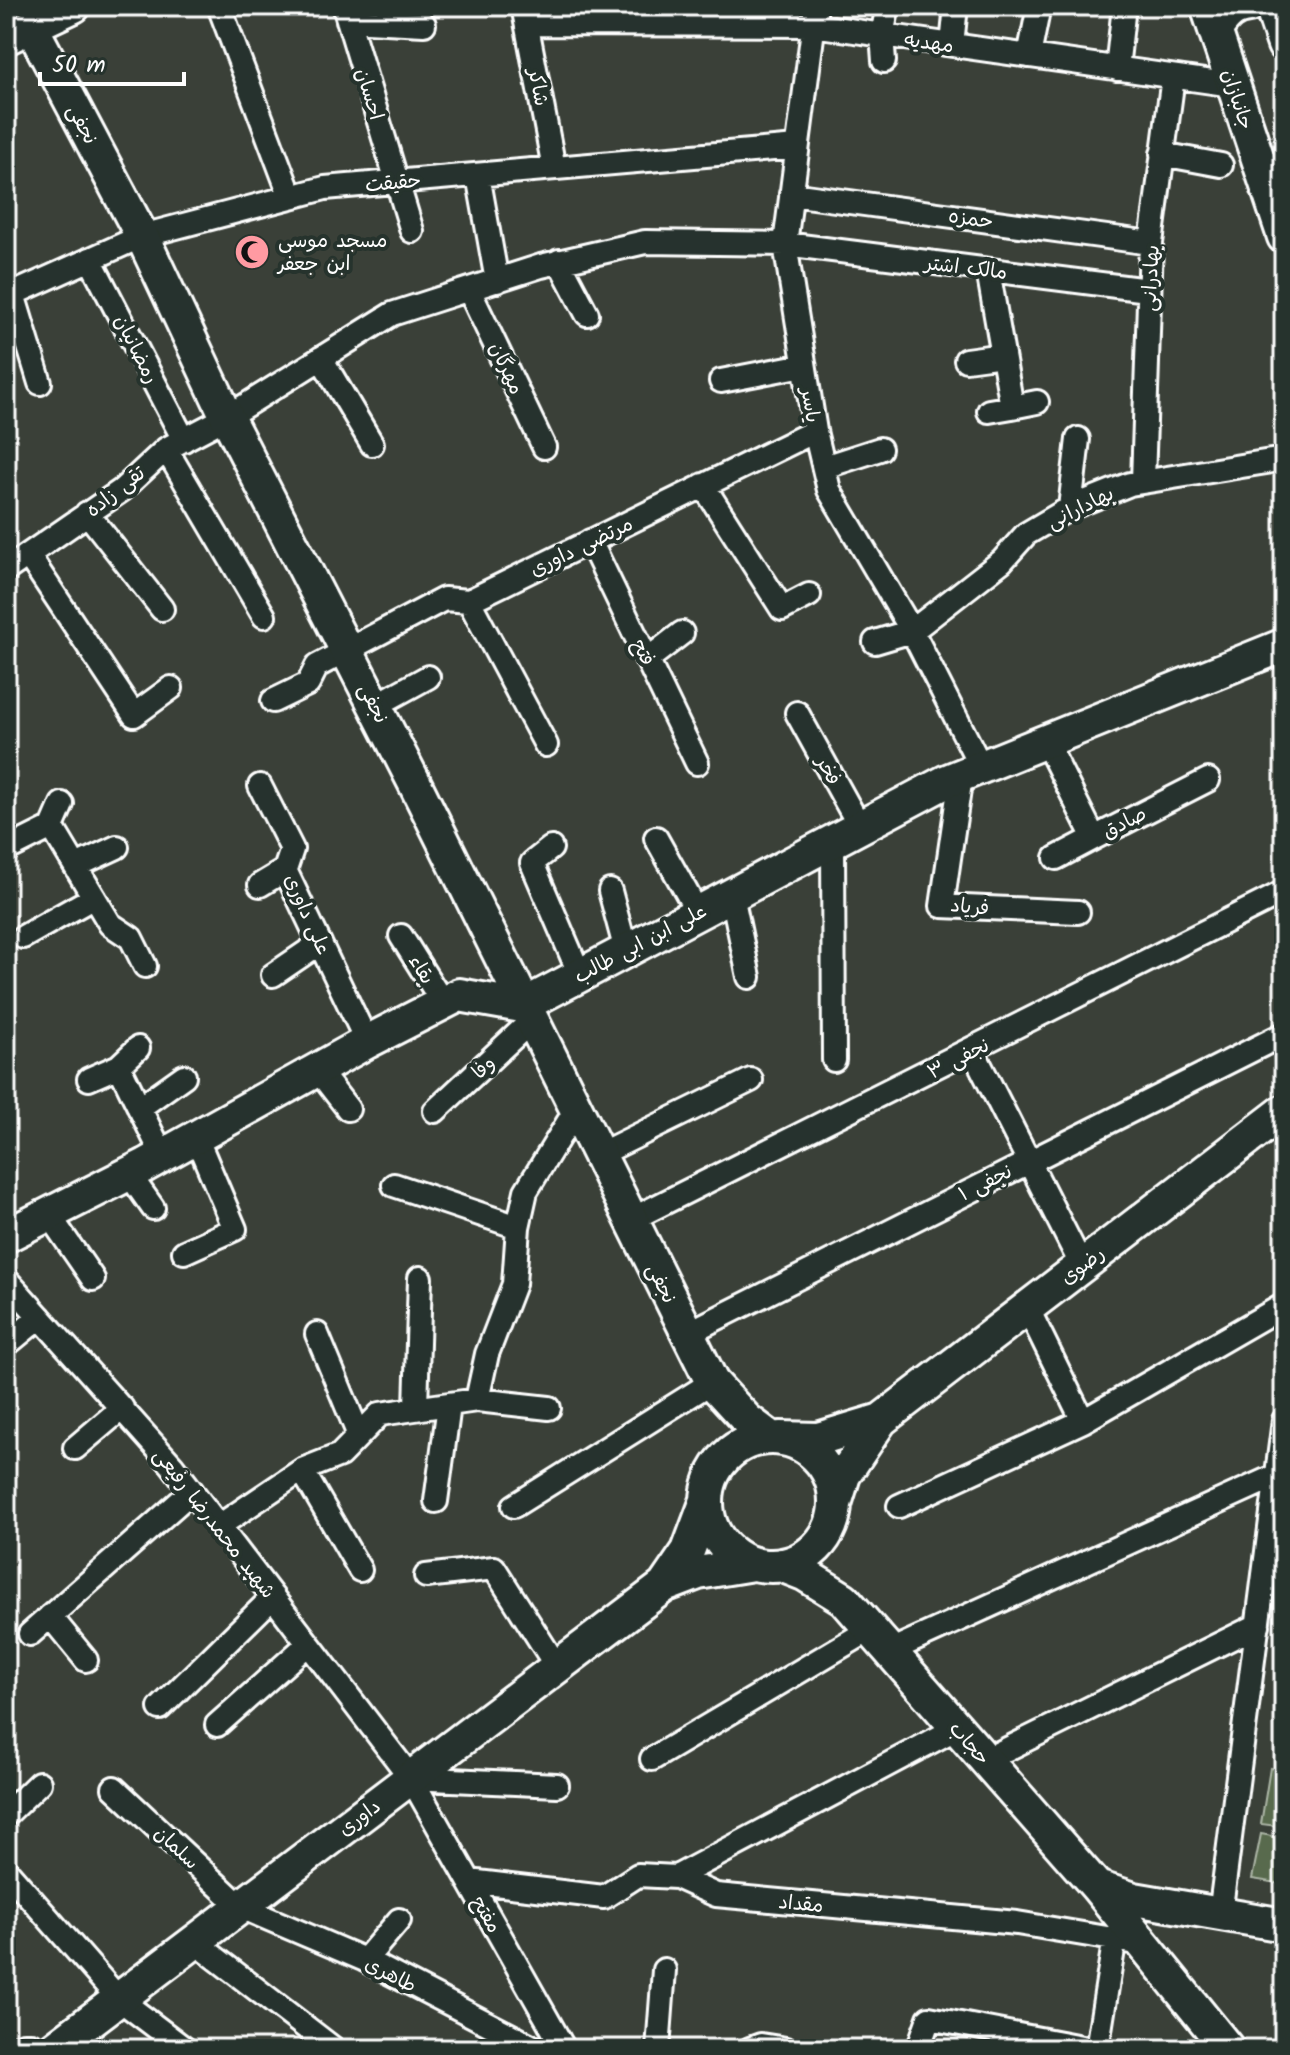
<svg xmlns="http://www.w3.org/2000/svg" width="1290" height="2055" font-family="Kalam,'Playpen Sans Arabic',sans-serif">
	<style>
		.green { fill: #596b4e; stroke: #acb5a6; stroke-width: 2 }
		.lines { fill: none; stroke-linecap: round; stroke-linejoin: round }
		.street-casing { stroke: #fff; stroke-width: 28 }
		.secondary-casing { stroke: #fff; stroke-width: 38 }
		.street { stroke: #26332d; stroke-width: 22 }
		.secondary { stroke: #26332d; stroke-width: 32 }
		.labels { text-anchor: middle; stroke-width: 8; stroke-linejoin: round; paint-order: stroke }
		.street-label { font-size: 20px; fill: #fff; stroke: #26332d }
		.poi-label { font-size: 20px; fill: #fff; stroke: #26332d; text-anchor: start }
	</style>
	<rect width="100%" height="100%" fill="#3a4038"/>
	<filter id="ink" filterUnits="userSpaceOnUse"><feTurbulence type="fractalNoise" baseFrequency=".0125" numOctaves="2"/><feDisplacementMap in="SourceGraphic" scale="16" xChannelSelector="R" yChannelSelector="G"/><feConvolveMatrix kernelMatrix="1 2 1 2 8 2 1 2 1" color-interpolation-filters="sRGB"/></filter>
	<g filter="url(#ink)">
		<path class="green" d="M 1270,1768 L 1284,1770 L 1284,1827 L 1261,1824 Z
			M 1261,1834 L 1284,1838 L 1284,1884 L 1252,1879 Z"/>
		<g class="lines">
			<g class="street-casing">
				<path id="street" d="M 219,6 L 291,197
					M 344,6 L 412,231
					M 523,6 L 554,168
					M 816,6 L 785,244 L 815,431 L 829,490 L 912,631 L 981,767
					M 348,20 L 424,24
					M 527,24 L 813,25 L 1233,85
					M 952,45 L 956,6
					M 1029,56 L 1039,6
					M 884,61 L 882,35 L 888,6
					M 1117,69 L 1124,6
					M 1162,154 L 1221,165
					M 478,175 L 497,281
					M 791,194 L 1151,243
					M 90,259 L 184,440
					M 559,261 L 587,314
					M 988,270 L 1012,407 L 989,411
					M 469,290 L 544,447
					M 13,294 L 40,383
					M 6,297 L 142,236 L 325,188 L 797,147
					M 321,358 L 372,444
					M 966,360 L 1003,355
					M 721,381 L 804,365
					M 1012,407 L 1037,402
					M 166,449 L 264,616
					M 824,467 L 880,449
					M 1143,481 L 1151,243 L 1173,77
					M 703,485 L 782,609 L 809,595
					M 1070,508 L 1078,439
					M 87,513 L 162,609
					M 590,541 L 697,763
					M 28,555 L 134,715 L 171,688
					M 6,570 L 122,490 L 166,449 L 227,417 L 392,314 L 541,266 L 645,242 L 785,244 L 1148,290
					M 469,601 L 546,745
					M 875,642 L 912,631 L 1002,561 L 1026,534 L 1070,508 L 1130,484 L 1284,459
					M 647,660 L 682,633
					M 273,701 L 308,684 L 317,666 L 444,599 L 469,601 L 815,431
					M 375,706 L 428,677
					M 797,713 L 860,827
					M 1046,742 L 1094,838 L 1208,780
					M 961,776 L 942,906 L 1078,912
					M 260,786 L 292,849 L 285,870 L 367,1042
					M 52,827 L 62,804
					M 656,838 L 698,913
					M 833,841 L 834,1060
					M 551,848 L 532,863 L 580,975
					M 6,850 L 52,827 L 110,924 L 131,938 L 145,966
					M 1056,858 L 1094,838
					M 76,866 L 117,847
					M 260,885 L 285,870
					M 610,891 L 626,951
					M 732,895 L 749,977
					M 401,936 L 443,1003
					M 23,937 L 94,897
					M 273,975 L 320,943
					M 138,1048 L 119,1066 L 163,1156
					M 973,1051 L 1082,1266
					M 317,1069 L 348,1109
					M 89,1079 L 119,1066
					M 139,1108 L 184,1076
					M 435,1111 L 530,1022
					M 598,1155 L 751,1080
					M 129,1174 L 153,1208
					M 394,1185 L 518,1227
					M 49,1215 L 93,1279
					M 630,1220 L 1284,892
					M 184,1252 L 235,1229 L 196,1137
					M 6,1279 L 172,1465 L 411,1778 L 564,2049
					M 1027,1307 L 1083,1421
					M 688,1333 L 1284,1034
					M 317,1334 L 358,1433
					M 6,1345 L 40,1317
					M 477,1400 L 549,1408
					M 416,1407 L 420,1278
					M 75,1448 L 122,1408
					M 302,1470 L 360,1570
					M 436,1501 L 449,1405
					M 514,1506 L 712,1382
					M 899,1506 L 1083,1421 L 1284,1305
					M 219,1526 L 302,1470 L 340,1455 L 380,1414 L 477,1400 L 487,1354 L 514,1284 L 518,1227 L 526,1191 L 575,1111
					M 426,1576 L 494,1568 L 557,1667
					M 50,1616 L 86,1660
					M 30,1634 L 192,1491
					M 890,1651 L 1284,1472
					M 160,1708 L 273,1597
					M 217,1725 L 308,1644
					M 652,1759 L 871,1629
					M 985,1760 L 1258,1625
					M 411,1778 L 557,1785
					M 114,1788 L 241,1907 L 365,1960 L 537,2049
					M 6,1815 L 39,1783
					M 6,1870 L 119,1999 L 185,2049
					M 676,1877 L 957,1728
					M 469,1881 L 604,1897 L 638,1875 L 676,1877 L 716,1895 L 1017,1923 L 1143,1944
					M 1220,1915 L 1284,1420
					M 195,1942 L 334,2049
					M 365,1960 L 399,1920
					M 658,2049 L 664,1970
					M 750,2049 L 761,2045 L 786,2049
					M 918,2049 L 929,2018 L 1092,2049
					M 1097,2049 L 1115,1937"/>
			</g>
			<g class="secondary-casing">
				<path id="secondary" d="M 1207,6 L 1284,237
					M 1271,6 L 1284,45
					M 31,26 L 142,236 L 227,417 L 414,782 L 712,1382 L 747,1420 L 771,1438
					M 1215,31 C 1224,17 1232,7 1249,6
					M 6,38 L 74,6
					M 6,1236 L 146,1165 L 367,1042 L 459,995 L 522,1006 L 947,781 L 1284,645
					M 780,1438 L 818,1439 L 881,1420 L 1284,1111
					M707 1502a64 64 0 1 1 128 0a64 64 0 1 1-128 0Z
					M 835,1504 L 844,1475 L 881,1420
					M 781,1565 L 804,1574 L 844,1599 L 1097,1887 L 1228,2049
					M 664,1586 L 688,1551 L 707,1500
					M 1097,1887 L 1134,1899 L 1284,1925
					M 24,2049 L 30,2049
					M 53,2049 L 664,1586 L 698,1573 L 753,1564"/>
			</g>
			<use href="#street" class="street"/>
			<use href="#secondary" class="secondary"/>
		</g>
	</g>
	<defs>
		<g id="mosque-disc" transform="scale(1.8)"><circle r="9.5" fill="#ff9aa2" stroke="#26332d"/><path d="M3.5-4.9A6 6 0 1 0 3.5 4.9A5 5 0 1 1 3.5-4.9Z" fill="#111"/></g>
	</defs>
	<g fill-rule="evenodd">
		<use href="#mosque-disc" x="252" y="252"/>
	</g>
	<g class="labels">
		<g class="street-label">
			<text transform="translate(929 42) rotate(8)" y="7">مهدیه</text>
			<text transform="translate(539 87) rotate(79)" y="7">شاکر</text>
			<text transform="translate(370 94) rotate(73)" y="7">احسان</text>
			<text transform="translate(1238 99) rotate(72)" y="7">جانبازان</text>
			<text transform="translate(83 124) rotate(62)" y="7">نجفی</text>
			<text transform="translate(393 182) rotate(-5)" y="7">حقیقت</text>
			<text transform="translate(971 218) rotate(8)" y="7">حمزه</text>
			<text transform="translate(966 267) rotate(7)" y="7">مالک اشتر</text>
			<text transform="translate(1150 278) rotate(-87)" y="7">بهادرانی</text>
			<text transform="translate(137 349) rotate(63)" y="7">رمضانیان</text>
			<text transform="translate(507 368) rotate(65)" y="7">مهرگان</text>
			<text transform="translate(811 405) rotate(81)" y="7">یاسر</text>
			<text transform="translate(115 491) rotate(-38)" y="7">تقی زاده</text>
			<text transform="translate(1080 507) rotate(-26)" y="7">بهادارانی</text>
			<text transform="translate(581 546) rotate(-26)" y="7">مرتضی داوری</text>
			<text transform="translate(644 652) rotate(64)" y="7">فتح</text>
			<text transform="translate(374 703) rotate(63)" y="7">نجفی</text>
			<text transform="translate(829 770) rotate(61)" y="7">فخر</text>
			<text transform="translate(1124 822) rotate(-27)" y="7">صادق</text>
			<text transform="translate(970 906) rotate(6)" y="7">فریاد</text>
			<text transform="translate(308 914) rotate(66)" y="7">علی داوری</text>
			<text transform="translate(640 943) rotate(-28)" y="7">علی ابن ابی طالب</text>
			<text transform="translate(422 969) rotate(58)" y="7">بقاء</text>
			<text transform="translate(958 1058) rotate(-27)" y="7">نجفی ۳</text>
			<text transform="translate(483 1067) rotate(-43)" y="7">وفا</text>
			<text transform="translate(985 1182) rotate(-27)" y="7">نجفی ۱</text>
			<text transform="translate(1082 1265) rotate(-37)" y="7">رضوی</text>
			<text transform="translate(662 1283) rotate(63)" y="7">نجفی</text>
			<text transform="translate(215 1523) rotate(52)" y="7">شهید محمدرضا رفیعی</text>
			<text transform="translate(970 1743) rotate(49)" y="7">حجاب</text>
			<text transform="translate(359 1817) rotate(-37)" y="7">داوری</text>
			<text transform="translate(177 1847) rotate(43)" y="7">سلمان</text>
			<text transform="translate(801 1903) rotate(5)" y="7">مقداد</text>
			<text transform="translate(487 1914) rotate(60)" y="7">مفتح</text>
			<text transform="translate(391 1974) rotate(27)" y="7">طاهری</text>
		</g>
		<g class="poi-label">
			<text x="278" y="247">مسجد موسی<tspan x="278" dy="23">ابن جعفر</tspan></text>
		</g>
	</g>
	<rect width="1290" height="2055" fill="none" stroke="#26332d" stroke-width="32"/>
	<rect x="16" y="16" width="1258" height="2023" fill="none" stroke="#fff" stroke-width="3" filter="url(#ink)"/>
	<path d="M40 72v12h144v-12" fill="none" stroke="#ffffff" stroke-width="4"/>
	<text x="52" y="72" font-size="24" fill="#ffffff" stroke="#26332d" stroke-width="6" paint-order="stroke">50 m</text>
</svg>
